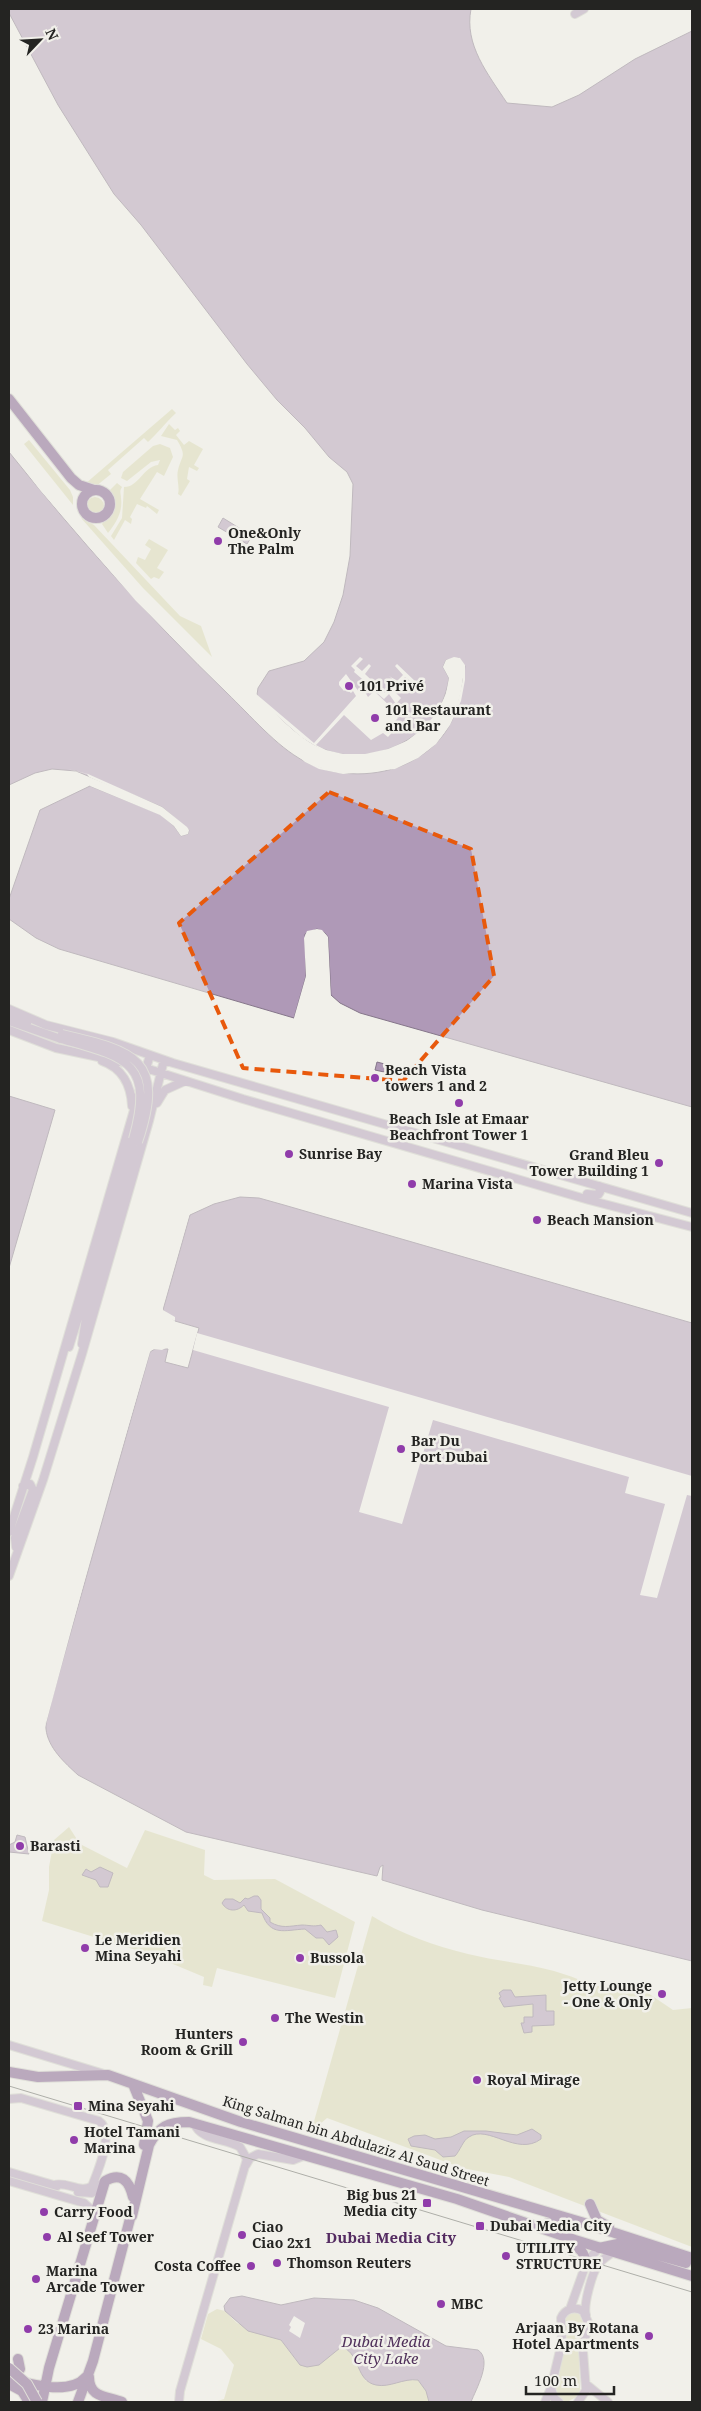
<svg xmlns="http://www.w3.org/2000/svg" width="701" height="2411" font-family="'Noto Serif',serif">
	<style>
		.green { fill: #dad8b2 }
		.water { fill: #af99b7; stroke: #85768a }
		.pier { fill: #f1f0ea }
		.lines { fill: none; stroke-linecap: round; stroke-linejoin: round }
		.minor-casing { stroke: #cccbc6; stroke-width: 10 }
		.major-casing { stroke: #cccbc6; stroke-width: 12 }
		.minor { stroke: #b09ab8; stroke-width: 8 }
		.major { stroke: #795287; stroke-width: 10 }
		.tram { stroke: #5e5e5b; stroke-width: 1 }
		.minor-bridge-casing { stroke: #cccbc6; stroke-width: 10; stroke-linecap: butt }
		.major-bridge-casing { stroke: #cccbc6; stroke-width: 12; stroke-linecap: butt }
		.minor-bridge { stroke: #b09ab8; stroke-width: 8 }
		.major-bridge { stroke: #795287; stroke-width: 10 }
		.marked { fill: none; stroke: #e8590c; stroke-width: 4; stroke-dasharray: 10 6; stroke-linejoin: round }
		.poi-dot { fill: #903caa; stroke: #f1f0ea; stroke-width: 2 }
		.labels { text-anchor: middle; stroke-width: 5; stroke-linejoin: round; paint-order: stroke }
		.poi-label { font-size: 14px; font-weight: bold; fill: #242422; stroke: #f1f0ea; text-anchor: start }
		.street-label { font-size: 14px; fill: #242422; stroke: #f1f0ea }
		.neighbourhood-label { font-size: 15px; font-weight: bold; fill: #542b61; stroke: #f1f0ea }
		.water-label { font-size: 15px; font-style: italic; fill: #50315b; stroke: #f1f0ea }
	</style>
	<rect width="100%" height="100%" fill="#f1f0ea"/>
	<path class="green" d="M 172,409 L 176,413 C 165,423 158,433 148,442 L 144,438 L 108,470 L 111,474 L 95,487 L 85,484 Z
		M 169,424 L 175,430 L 178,428 L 180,431 L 176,435 L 184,445 L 189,441 L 203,449 L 194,465 L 199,468 L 197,471 L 189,467 L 187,479 L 190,481 L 181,496 L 178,494 C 180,487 176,478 178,470 C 182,454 187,457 177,440 L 161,436 Z
		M 29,440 L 70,490 L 73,497 L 73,505 L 24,444 Z
		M 160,444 L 170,448 L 173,457 L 164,476 L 157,472 L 140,499 L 159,510 L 157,514 L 147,506 L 146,508 L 137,504 L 130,517 L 132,519 L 131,524 L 125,520 L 114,540 L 111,536 L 122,518 L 124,487 C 139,487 143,467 158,465 L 160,460 L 151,462 L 127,481 L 121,478 L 123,472 L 153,446 Z
		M 117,483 L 122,487 C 119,492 121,493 121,498 C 123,512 116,523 108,533 L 102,524 C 113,508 115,510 109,491 Z
		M86 506a9 9 0 1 1 18 0a9 9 0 1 1-18 0Z
		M 81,518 L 94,525 L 180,616 L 201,626 L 212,657 L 143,588 Z
		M 149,539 L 168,550 L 157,568 L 164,572 L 159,579 L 154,577 L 151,579 L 136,563 L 138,557 L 145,560 L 151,549 L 145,545 Z
		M 69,1827 L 80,1844 L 127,1868 L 145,1830 L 205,1850 L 204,1875 L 214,1880 L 275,1879 L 355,1922 L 335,1998 L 217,1968 L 212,1987 L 203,1985 L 204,1977 L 149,1954 L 42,1921 L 49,1890 L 49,1867 L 54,1840 Z
		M 372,1916 C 401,1934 435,1946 468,1954 C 496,1961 526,1963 554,1971 C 583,1979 609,1996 639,1987 L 673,2010 L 692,2008 L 692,2247 L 509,2177 L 462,2168 L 327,2118 L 311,2132 Z
		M 217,2309 L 225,2311 L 237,2323 L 281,2340 L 296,2360 L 344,2348 L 351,2353 L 366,2381 L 418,2380 L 426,2391 L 429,2402 L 214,2402 L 224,2399 L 234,2365 L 221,2349 L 201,2339 L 208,2314 Z
		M 571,2312 L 578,2312 L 585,2320 L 579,2348 L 580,2395 L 567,2402 L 561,2400 L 555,2391 L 567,2338 L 564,2328 L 565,2317 Z"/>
	<path class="water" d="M 9,9 L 471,9 C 464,45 488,74 507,103 L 552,107 L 579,95 L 635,59 L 692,31 L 692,1107 L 360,1013 L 340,1003 L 331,995 L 328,937 L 325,933 L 317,929 L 305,934 L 306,976 L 294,1018 L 59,949 L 36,938 L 9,919 L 9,899 L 40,810 L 90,786 L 160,814 L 174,826 L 181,836 L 188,834 L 189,830 L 162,807 L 76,771 L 52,769 L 35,773 L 9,785 L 9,452 C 77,537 149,618 227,693 C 250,715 277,747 304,761 C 335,778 379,778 410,762 C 452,740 460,709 465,666 L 459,658 L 446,660 L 443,667 L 449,678 C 447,690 443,703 436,714 C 413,746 365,765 326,750 C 300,741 277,714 257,695 L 258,688 L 269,671 L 304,661 L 324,642 L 334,622 L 343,595 L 350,556 L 353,484 L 347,472 L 329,457 L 305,428 L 277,400 L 247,364 L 141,225 L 114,194 L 58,105 L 9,13 Z
		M 223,518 L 252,536 L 247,544 L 218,527 Z
		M 377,1062 L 400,1068 L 398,1075 L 375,1070 Z
		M 9,1096 L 55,1110 L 9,1268 Z
		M 240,1197 L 259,1198 L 284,1205 L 692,1323 L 692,1961 L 482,1910 L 382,1880 L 383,1865 L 380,1867 L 377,1876 L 186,1832 L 78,1775 C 65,1763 48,1748 46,1729 C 45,1722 50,1710 51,1702 L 150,1352 L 155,1349 L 168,1349 L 165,1362 L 188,1368 L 199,1328 L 175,1321 L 163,1310 L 190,1215 L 214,1204 Z
		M 17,1835 L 25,1837 L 29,1854 L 9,1852 L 9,1845 L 15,1842 Z
		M 100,1867 L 113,1873 L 108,1887 L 100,1887 L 96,1880 L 82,1875 L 86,1869 L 91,1872 Z
		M 254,1896 L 258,1896 L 261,1900 L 261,1909 L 270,1918 L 270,1922 C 282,1929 289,1926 302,1925 C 309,1925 313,1927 321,1925 L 327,1932 L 336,1930 L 338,1937 L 329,1945 L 323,1938 L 316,1938 L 305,1929 C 285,1930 270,1937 262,1913 L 248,1911 L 244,1905 C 237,1912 227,1912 222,1903 L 225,1899 L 233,1899 L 240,1903 L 245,1898 L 248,1899 Z
		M 503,1990 L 511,1990 L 515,1997 L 546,1995 L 546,2011 L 554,2011 L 554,2025 L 532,2026 L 532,2032 L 524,2033 L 521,2023 L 524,2023 L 524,2017 L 533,2017 L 533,2004 L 504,2007 L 499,1998 L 501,1997 L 499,1993 Z
		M 532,2129 L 541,2135 L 541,2139 C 517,2157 488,2124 469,2137 C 463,2140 460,2151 455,2156 L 443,2157 L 435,2150 L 411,2146 L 408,2139 L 414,2136 L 425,2135 L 435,2139 L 451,2137 L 464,2131 L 486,2131 L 517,2135 Z
		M 242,2296 L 281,2305 L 314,2298 L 354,2300 L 378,2308 L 446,2346 L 478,2350 C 493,2360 476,2389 471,2402 L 429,2402 L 426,2391 L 418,2380 C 403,2378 390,2388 376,2385 C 356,2381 360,2355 344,2348 L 340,2348 L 319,2365 L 307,2367 L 300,2365 L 281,2340 L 248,2331 L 225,2311 L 224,2306 L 230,2298 Z"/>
	<path class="pier" d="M 9,449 L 138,600 L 262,723 L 306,760 L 320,767 L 344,772 L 394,767 L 416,756 L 434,742 L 448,723 L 458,701 L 463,679 L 462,666 L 454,660 L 448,662 L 446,667 L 452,678 L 448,695 L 439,715 L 424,731 L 408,743 L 388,752 L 366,757 L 343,757 L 325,752 L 301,737 L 255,696 L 255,693 L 314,743 L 356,696 L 353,691 L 351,693 L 346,689 L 344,691 L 339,685 L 339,682 L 346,674 L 359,692 L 368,684 L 354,672 L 355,670 L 351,666 L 360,657 L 363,659 L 356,666 L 362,671 L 369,664 L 371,666 L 365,674 L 385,693 L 389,689 L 384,682 L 390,688 L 396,682 L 389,676 L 397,681 L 403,675 L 395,666 L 397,664 L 416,682 L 414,684 L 405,677 L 399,683 L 405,691 L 398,685 L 393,690 L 401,698 L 396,704 L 389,694 L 384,699 L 370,687 L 365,692 L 368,697 L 374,691 L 393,709 L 391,711 L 398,718 L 393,723 L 397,727 L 388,737 L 383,733 L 371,740 L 344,715 L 316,745 L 326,750 L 343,754 L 365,754 L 388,749 L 407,741 L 422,729 L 437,713 L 446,694 L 449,678 L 443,667 L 446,660 L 454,657 L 460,658 L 465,665 L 465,680 L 461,701 L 450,725 L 436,744 L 418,758 L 395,769 L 343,774 L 319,769 L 305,762 L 260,725 L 136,601 L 40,490 Z
		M 67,769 L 76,771 L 88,774 L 162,807 L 187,827 L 189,830 L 188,834 L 181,836 L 174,826 L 160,815 L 90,786 L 91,783 L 161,812 L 176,824 L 182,834 L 186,832 L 185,829 L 160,809 L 89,777 L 87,774 Z
		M 317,929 L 322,930 L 328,937 L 331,999 L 329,996 L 325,938 L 320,932 L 312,932 L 307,938 L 309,976 L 297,1019 L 294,1018 L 306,976 L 304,938 L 307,931 Z
		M 190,1212 L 163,1306 L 163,1310 L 175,1317 L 175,1321 L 163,1315 L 161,1305 L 187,1214 Z
		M 197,1333 L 692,1476 L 692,1496 L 687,1495 L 657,1598 L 640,1595 L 665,1504 L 625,1493 L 629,1477 L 433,1420 L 402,1524 L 359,1512 L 389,1407 L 193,1350 Z
		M 154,1346 L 166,1348 L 162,1350 L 152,1349 L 150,1352 L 100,1523 L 44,1731 L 49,1701 L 98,1523 L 148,1351 Z
		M 294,2316 L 305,2323 L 300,2338 L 289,2331 L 291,2327 L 289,2325 Z"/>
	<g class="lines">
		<g class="minor-casing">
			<path id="minor" d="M 575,14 L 584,9
				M 9,1009 L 46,1025 L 113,1042 L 173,1063 L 692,1213
				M 9,1015 L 27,1023
				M 9,1021 L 61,1039
				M 9,1030 L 56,1048 L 136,1065 L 243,1099 L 589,1200 L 692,1227
				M 102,1061 C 122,1068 131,1085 132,1106
				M 157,1103 L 165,1090 L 185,1081
				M 587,1194 L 598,1195 L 600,1192 L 599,1186
				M 82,1344 L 87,1311 L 136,1149
				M 69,1347 L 133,1139
				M 9,1532 L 33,1457 L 150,1055
				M 16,1547 L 15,1538 L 33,1490 L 30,1484 L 23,1486
				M 9,1576 L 43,1480 L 82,1354 L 149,1121 L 164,1060
				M 9,2045 L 104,2074
				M 9,2099 L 21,2098 L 99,2121 C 115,2132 98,2171 92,2186 C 81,2194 67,2181 54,2185
				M 246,2165 L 250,2158 L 258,2154 L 293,2160 L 303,2156
				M 9,2172 L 57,2186
				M 9,2181 L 84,2203 L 94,2212
				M 78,2192 L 92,2193 L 103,2182
				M 570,2309 L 587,2261 L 599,2248
				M 586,2315 C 583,2306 592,2273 598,2265 C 602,2259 608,2256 613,2252
				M 586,2384 L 608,2402
				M 179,2402 L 180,2391 L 247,2159 L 240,2147 C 225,2138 201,2141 194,2123
				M 545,2402 L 551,2388
				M 559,2402 L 554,2398 L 551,2388 L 562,2342 L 561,2318 C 565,2309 574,2306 583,2311 L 588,2322 L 583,2351 L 586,2390 L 578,2402"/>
		</g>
		<g class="major-casing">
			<path id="major" d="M 9,399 L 71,478 L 79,485 L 94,490
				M82 504a14 14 0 1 1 28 0a14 14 0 1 1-28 0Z
				M 9,2072 L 38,2077 L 108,2075 L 241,2122 L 581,2222 L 692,2258
				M 133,2084 L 148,2121 L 144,2145
				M 590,2204 L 597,2220 L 609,2227
				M 132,2216 L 149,2145 C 159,2126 168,2122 189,2122 L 457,2199 L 575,2240 L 692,2276
				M 548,2223 L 567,2227 L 581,2222
				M 568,2243 C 580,2248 586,2252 585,2266
				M 599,2248 L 618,2244 L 686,2263
				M 9,2373 L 15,2373 L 20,2369 L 18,2359
				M 89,2377 C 89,2398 107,2396 122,2402
				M 9,2379 C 30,2384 70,2396 86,2377
				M 9,2384 L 22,2391 L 29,2402
				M 42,2402 L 49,2368 L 105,2181 C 121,2172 129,2180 133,2197
				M 78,2402 L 93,2361 L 132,2211"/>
		</g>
		<use href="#minor" class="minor"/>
		<use href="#major" class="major"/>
		<path class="tram" d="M 9,2086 L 692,2292"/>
		<g class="minor-bridge-casing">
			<path id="minor-bridge" d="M 62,1034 C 135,1051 166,1059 138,1142
				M 61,1039 C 126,1057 155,1062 133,1139"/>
		</g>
		<g class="major-bridge-casing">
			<path id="major-bridge" d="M 9,2368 L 27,2384 L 37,2402"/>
		</g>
		<use href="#minor-bridge" class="minor-bridge"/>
		<use href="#major-bridge" class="major-bridge"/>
	</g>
	<path d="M0 0H701V2411H0ZM 329,792 L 471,849 L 494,976 L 403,1081 L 243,1068 L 179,923 Z" fill="#f1f0ea" fill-opacity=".55" fill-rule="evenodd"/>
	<path class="marked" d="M 329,792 L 471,849 L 494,976 L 403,1081 L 243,1068 L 179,923 Z"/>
	<g class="poi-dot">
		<circle cx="218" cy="541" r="5"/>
		<circle cx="349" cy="686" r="5"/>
		<circle cx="375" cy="718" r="5"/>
		<circle cx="375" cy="1078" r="5"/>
		<circle cx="459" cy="1103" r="5"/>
		<circle cx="289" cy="1154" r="5"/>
		<circle cx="659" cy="1163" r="5"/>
		<circle cx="412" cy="1184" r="5"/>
		<circle cx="537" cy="1220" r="5"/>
		<circle cx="401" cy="1449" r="5"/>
		<circle cx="20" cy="1846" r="5"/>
		<circle cx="85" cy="1948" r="5"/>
		<circle cx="300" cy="1958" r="5"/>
		<circle cx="662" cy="1994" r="5"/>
		<circle cx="275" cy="2018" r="5"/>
		<circle cx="243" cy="2042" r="5"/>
		<circle cx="477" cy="2080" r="5"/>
		<rect x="73" y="2101" width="10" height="10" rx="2.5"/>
		<circle cx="74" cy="2140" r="5"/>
		<rect x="422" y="2198" width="10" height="10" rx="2.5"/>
		<circle cx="44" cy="2212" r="5"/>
		<rect x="475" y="2221" width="10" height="10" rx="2.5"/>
		<circle cx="242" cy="2235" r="5"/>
		<circle cx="47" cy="2237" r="5"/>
		<circle cx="506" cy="2256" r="5"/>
		<circle cx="277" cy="2263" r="5"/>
		<circle cx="251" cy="2266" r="5"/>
		<circle cx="36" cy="2279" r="5"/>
		<circle cx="441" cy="2304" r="5"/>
		<circle cx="28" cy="2329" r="5"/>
		<circle cx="649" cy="2336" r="5"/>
	</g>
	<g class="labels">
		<g class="poi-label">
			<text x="228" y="538">One&amp;Only<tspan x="228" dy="16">The Palm</tspan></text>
			<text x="359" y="691">101 Privé</text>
			<text x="385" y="715">101 Restaurant<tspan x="385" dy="16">and Bar</tspan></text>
			<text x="385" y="1075">Beach Vista<tspan x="385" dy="16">towers 1 and 2</tspan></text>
			<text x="459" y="1124" text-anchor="middle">Beach Isle at Emaar<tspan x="459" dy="16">Beachfront Tower 1</tspan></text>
			<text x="299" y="1159">Sunrise Bay</text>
			<text x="649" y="1160" text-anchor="end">Grand Bleu<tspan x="649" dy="16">Tower Building 1</tspan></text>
			<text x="422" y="1189">Marina Vista</text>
			<text x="547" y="1225">Beach Mansion</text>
			<text x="411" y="1446">Bar Du<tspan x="411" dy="16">Port Dubai</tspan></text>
			<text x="30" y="1851">Barasti</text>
			<text x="95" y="1945">Le Meridien<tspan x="95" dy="16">Mina Seyahi</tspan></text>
			<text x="310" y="1963">Bussola</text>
			<text x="652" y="1991" text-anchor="end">Jetty Lounge<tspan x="652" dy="16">- One &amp; Only</tspan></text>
			<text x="285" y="2023">The Westin</text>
			<text x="233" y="2039" text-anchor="end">Hunters<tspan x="233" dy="16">Room &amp; Grill</tspan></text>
			<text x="487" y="2085">Royal Mirage</text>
			<text x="88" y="2111">Mina Seyahi</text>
			<text x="84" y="2137">Hotel Tamani<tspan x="84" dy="16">Marina</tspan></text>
			<text x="417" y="2200" text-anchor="end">Big bus 21<tspan x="417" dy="16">Media city</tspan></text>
			<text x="54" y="2217">Carry Food</text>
			<text x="490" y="2231">Dubai Media City</text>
			<text x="252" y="2232">Ciao<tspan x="252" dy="16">Ciao 2x1</tspan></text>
			<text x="57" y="2242">Al Seef Tower</text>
			<text x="516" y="2253">UTILITY<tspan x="516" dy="16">STRUCTURE</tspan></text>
			<text x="287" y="2268">Thomson Reuters</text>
			<text x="241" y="2271" text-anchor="end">Costa Coffee</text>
			<text x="46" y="2276">Marina<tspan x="46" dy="16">Arcade Tower</tspan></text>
			<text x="451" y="2309">MBC</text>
			<text x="639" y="2333" text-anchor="end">Arjaan By Rotana<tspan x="639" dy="16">Hotel Apartments</tspan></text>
			<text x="38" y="2334">23 Marina</text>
		</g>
		<g class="street-label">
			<text transform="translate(356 2141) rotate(17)" y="5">King Salman bin Abdulaziz Al Saud Street</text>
		</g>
		<g class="neighbourhood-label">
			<text x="391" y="2243">Dubai Media City</text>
		</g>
		<g class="water-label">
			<text x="386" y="2347">Dubai Media<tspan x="386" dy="17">City Lake</tspan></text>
		</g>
	</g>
	<rect width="701" height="2411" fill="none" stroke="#242422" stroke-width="20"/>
	<g transform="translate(40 40) rotate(65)" stroke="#f1f0ea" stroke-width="4" paint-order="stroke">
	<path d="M0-4L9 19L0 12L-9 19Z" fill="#242422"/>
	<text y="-8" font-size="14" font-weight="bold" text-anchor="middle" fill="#242422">N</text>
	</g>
	<path d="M526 2386v8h88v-8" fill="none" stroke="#242422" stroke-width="2.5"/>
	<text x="534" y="2386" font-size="15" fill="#242422" stroke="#f1f0ea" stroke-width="4" paint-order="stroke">100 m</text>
</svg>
